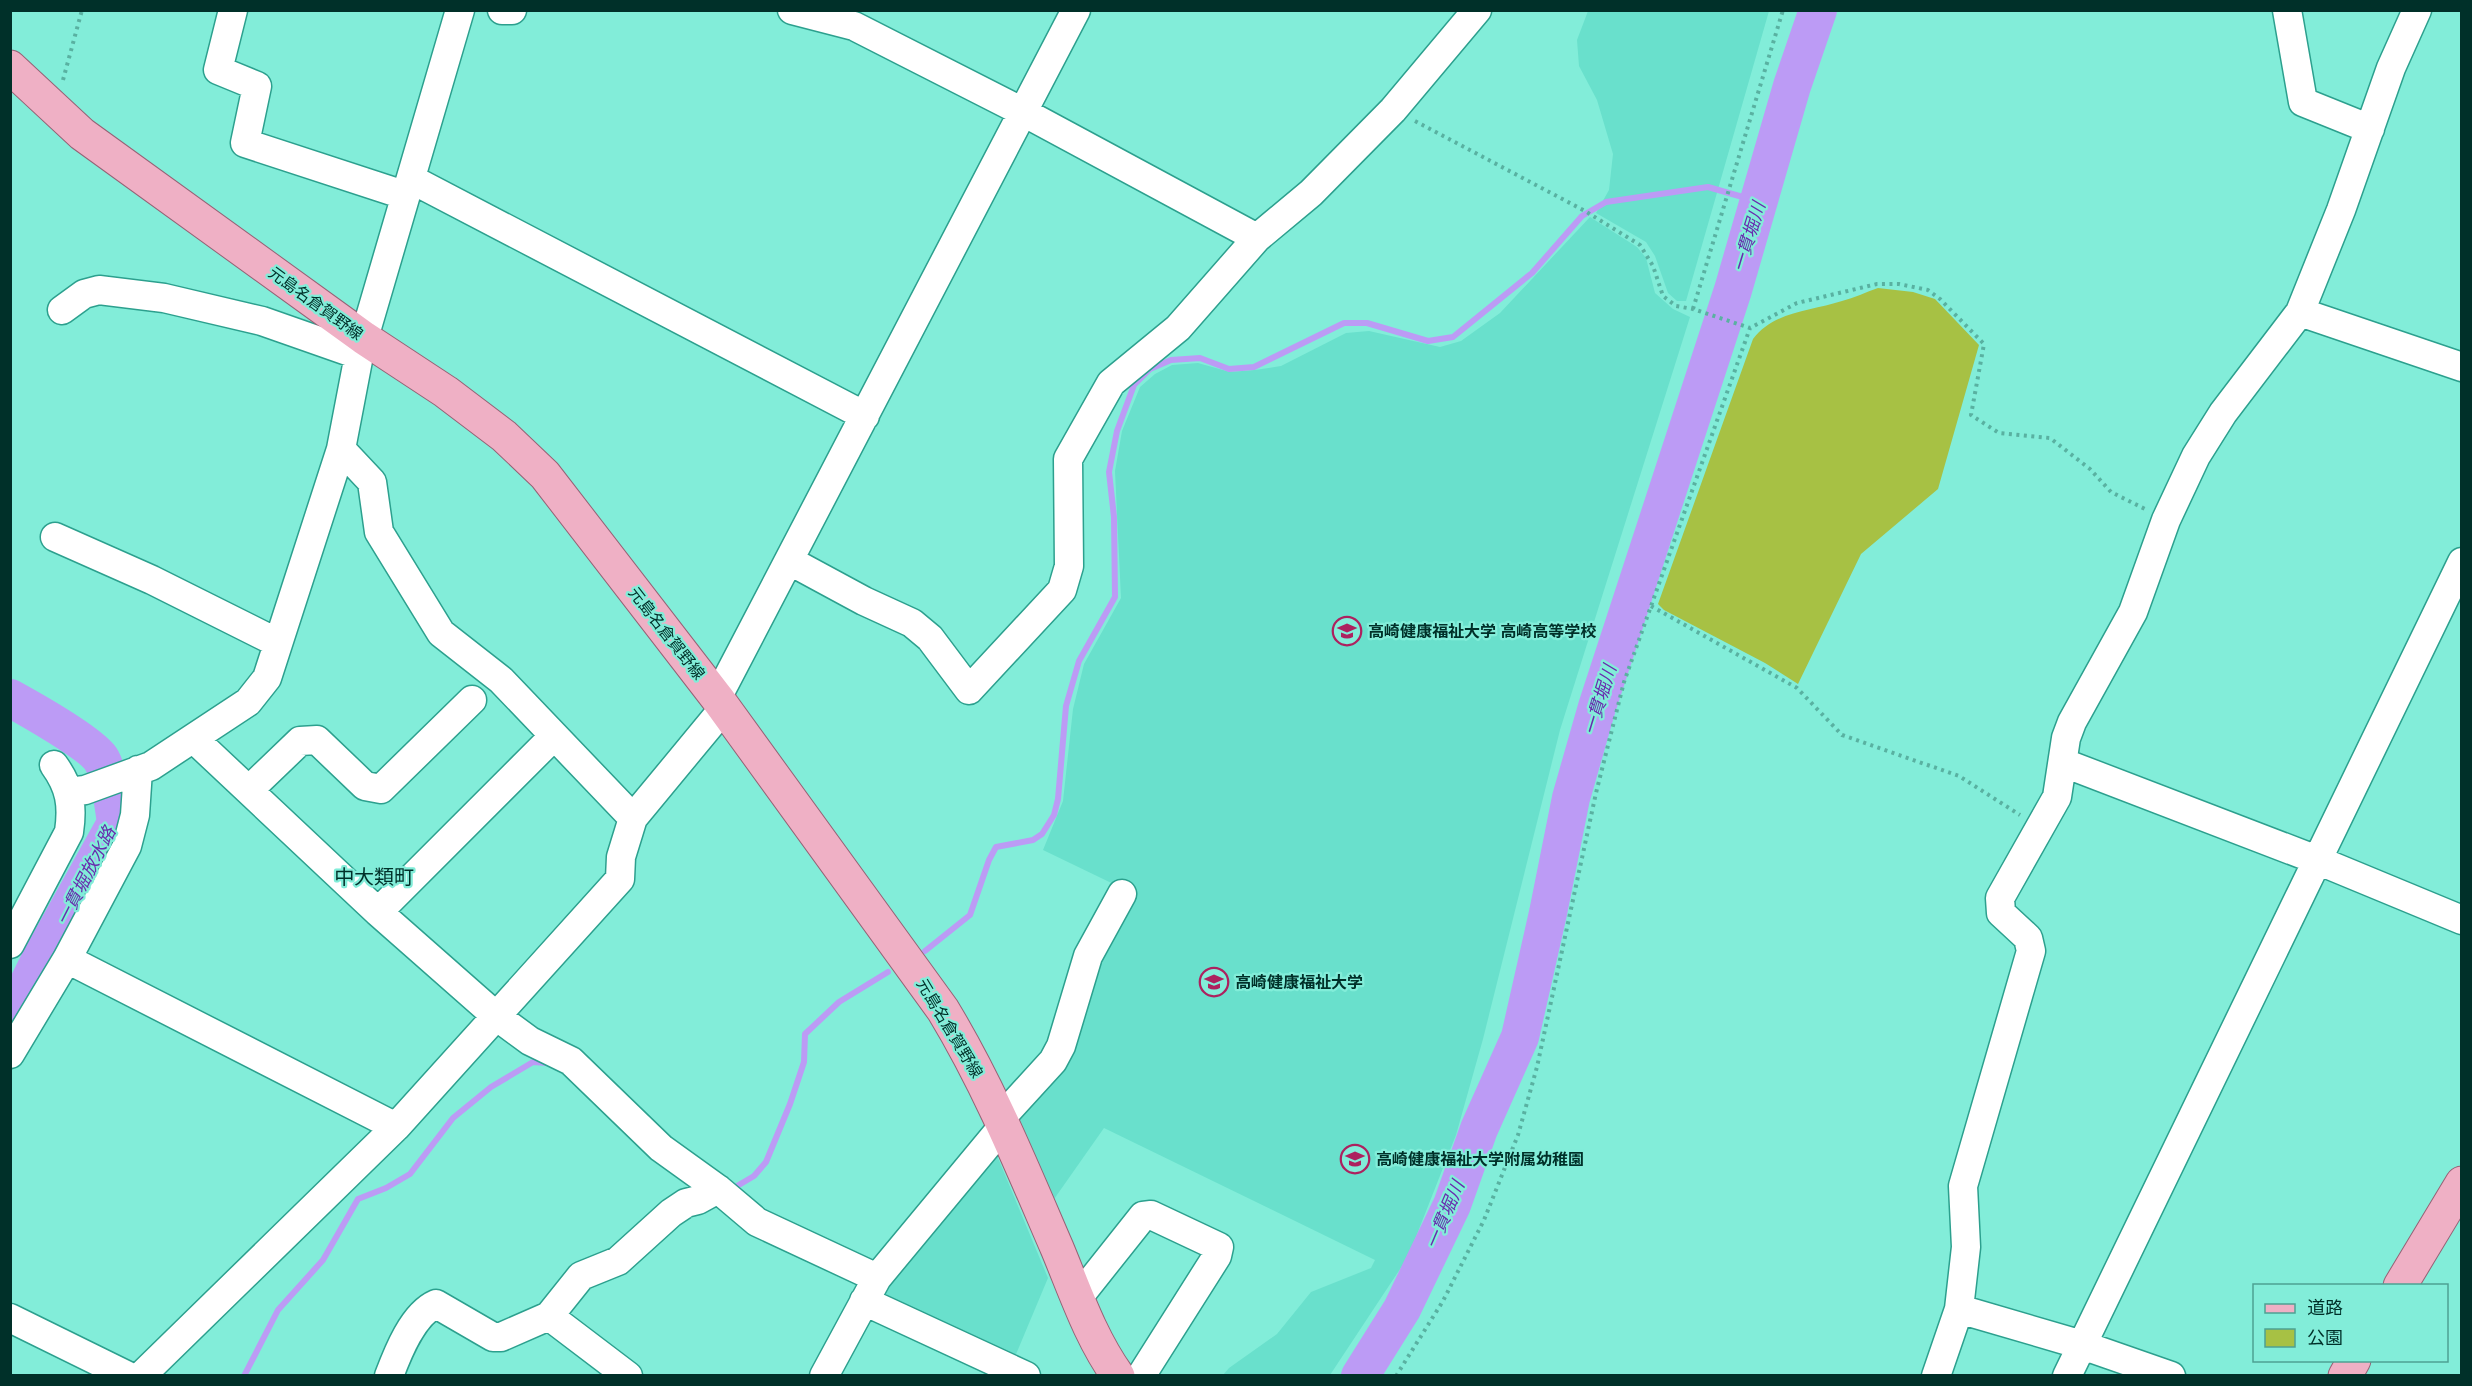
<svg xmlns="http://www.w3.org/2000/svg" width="2472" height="1386" font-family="'Noto Serif','Noto Sans JP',serif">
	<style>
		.built { fill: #69e0cc }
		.green { fill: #a7c144 }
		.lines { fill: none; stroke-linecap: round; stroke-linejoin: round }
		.stream { stroke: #bc9bf5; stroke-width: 6 }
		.river { stroke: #bc9bf5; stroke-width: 38 }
		.minor-casing { stroke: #2ca08e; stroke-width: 31 }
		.major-casing { stroke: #956175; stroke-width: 35 }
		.path { stroke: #59b1a1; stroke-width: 4; stroke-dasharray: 3 4.5; stroke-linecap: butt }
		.minor { stroke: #fff; stroke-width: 28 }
		.major { stroke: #efb0c5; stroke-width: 33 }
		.labels { text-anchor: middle; stroke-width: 4.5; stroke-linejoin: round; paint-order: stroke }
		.street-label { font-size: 16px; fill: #003029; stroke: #82edd9 }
		.poi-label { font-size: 16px; font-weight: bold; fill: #003029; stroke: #82edd9; text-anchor: start }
		.water-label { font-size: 18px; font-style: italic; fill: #692bae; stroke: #82edd9 }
		.quarter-label { font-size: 20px; fill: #003029; stroke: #82edd9 }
	</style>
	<rect width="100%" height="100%" fill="#82edd9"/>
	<path class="built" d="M 1588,11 L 1769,11 L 1686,301 L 1677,301 L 1668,293 L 1655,256 L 1646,242 L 1596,213 L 1609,190 L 1613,154 L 1597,100 L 1579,66 L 1577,40 Z
		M 1590,217 L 1637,247 L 1646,258 L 1655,293 L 1673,309 L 1690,317 L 1560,730 L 1483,1039 L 1456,1135 L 1408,1257 L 1330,1375 L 1223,1375 L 1229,1368 L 1277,1334 L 1311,1292 L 1371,1268 L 1375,1260 L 1104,1128 L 1052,1202 L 1015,1113 L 1128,891 L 1043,850 L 1063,801 L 1073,709 L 1084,664 L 1121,598 L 1115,471 L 1122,431 L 1140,387 L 1155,374 L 1172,365 L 1198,363 L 1230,372 L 1255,370 L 1281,366 L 1346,333 L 1369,331 L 1440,347 L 1461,341 L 1500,313 Z
		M 993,1146 L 1048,1278 L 1014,1359 L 874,1293 Z"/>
	<path class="green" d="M 1878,288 L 1913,292 L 1935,299 L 1979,345 L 1938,489 L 1861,554 L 1798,684 L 1765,663 L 1664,610 L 1658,604 L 1753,339 C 1774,311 1811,311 1842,301 C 1854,298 1866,292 1878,288 Z"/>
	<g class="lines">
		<path class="stream" d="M 925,951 L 970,915 L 989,860 L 996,847 L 1033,840 L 1042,834 L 1054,815 L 1058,799 L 1066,706 L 1079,661 L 1115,597 L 1114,517 L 1109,472 L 1117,431 L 1134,385 L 1150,369 L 1171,360 L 1200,358 L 1229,369 L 1254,367 L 1344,323 L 1367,323 L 1428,341 L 1453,337 L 1532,273 L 1582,216 L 1606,202 L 1708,187 L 1760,202
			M 732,1189 L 754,1176 L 766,1162 L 790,1104 L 804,1062 L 805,1034 L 839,1002 L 888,972
			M 244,1376 L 278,1310 L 323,1260 L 358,1199 L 386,1188 L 410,1174 L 453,1118 L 491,1087 L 533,1062 L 547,1063"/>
		<path class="river" d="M 10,698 C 30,709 90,743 101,759 C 109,771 114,808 116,823 L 40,960 L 10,1020
			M 1360,1376 L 1402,1309 L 1452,1205 L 1479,1129 L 1520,1037 L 1548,913 L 1571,798 L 1597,707 L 1733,290 L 1792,86 L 1818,10"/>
		<g class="minor-casing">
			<path id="minor" d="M 233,10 L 218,70 L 257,86 L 245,143 L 404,195
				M 502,10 L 512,10
				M 792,10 L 854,26 L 1023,112 L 1257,238
				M 2287,10 L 2303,102 L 2370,129
				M 411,179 L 865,416
				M 62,310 L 84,294 L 99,290 L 164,298 L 262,321 L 359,355
				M 2300,312 L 2462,367
				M 341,449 L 372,482 L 379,532 L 441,633 L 501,680 L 633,818
				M 55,537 L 152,580 L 278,643
				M 790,561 L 864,601 L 912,623 L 930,638 L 969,690 L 1062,590 L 1069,566 L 1068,459 L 1111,383 L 1178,328 L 1257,238 L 1311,193 L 1393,110 L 1477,10
				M 717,698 L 1076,10
				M 194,739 L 378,912 L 496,1016 L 530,1041 L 571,1061 L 661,1148 L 718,1189 L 757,1222 L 877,1278
				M 2064,763 L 2317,860 L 2462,920
				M 249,790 L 300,741 L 317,740 L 365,786 L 381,789 L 472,700
				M 69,792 L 85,790 L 151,766 L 248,702 L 267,678 L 341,449 L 359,355 L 460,10
				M 378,912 L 554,736
				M 10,944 L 69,832 C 73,805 70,787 54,765
				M 67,959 L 396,1127
				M 10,1054 L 67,959 L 127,846 L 135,815 L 138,770
				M 1001,1118 L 1053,1061 L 1061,1046 L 1088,956 L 1122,894
				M 1077,1299 L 1143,1216 L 1151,1215 L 1219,1247 L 1217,1256 L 1141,1376
				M 864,1301 L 1026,1376
				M 1959,1309 L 2082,1345 L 2171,1376
				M 549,1316 L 628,1376
				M 10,1318 L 128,1376
				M 141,1376 L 396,1127 L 620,879 L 621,857 L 633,818 L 724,708
				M 389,1376 C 398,1352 413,1314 436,1304 L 493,1337 L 501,1337 L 549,1316 L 581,1276 L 618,1261 L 671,1213 L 686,1203 L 698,1200 L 718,1189
				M 824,1376 L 877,1278 L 1004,1125
				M 1936,1376 L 1959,1309 L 1966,1247 L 1963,1186 L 2031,951 L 2028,938 L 2001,913 L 2000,898 L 2057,797 L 2066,738 L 2072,722 L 2133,612 L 2166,520 L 2196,456 L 2223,413 L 2300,312 L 2341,210 L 2391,68 L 2417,10
				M 2067,1376 L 2462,562"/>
		</g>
		<g class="major-casing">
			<path id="major" d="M 10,67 L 82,134 L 364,338 L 446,392 L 504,436 L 545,475 L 717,698 L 943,1010 C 989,1086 1022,1167 1057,1248 C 1075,1291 1090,1337 1118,1376
				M 2400,1286 L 2462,1183
				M 2345,1376 L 2354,1360"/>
		</g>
		<path class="path" d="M 63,80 L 82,10
			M 1415,121 L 1585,211 L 1640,245 L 1653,266 L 1663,296 L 1676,306 L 1693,309 L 1750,328 L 1797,303 L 1877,284 L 1899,284 L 1928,290 L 1940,299 L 1984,344 L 1971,415 L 1999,433 L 2050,438 L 2090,469 L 2111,492 L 2145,509
			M 1693,309 L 1783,10
			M 1651,606 L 1797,688 L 1842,735 L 1959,776 L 2020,815
			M 1396,1376 L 1443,1301 L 1484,1220 L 1518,1135 L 1537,1067 L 1596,793 L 1624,682 L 1750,328"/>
		<use href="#minor" class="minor"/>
		<use href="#major" class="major"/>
	</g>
	<defs>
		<g id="school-ring" transform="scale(1.5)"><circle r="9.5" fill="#82edd9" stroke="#ad215f" stroke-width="1.5"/><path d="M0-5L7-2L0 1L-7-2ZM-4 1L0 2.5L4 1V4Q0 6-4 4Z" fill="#ad215f"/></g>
		<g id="university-ring" transform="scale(1.5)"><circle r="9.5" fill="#82edd9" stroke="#ad215f" stroke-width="1.5"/><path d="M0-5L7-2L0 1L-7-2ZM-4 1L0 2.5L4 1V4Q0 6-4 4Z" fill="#ad215f"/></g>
	</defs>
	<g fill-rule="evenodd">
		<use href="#school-ring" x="1347" y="631"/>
		<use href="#university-ring" x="1214" y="982"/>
		<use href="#school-ring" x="1355" y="1159"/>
	</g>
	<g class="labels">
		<g class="street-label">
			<text transform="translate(316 303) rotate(36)" y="6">元島名倉賀野線</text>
			<text transform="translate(667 633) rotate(52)" y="6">元島名倉賀野線</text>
			<text transform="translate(950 1028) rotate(59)" y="6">元島名倉賀野線</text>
		</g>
		<g class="poi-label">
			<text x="1368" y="637">高崎健康福祉大学 高崎高等学校</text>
			<text x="1235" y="988">高崎健康福祉大学</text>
			<text x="1376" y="1165">高崎健康福祉大学附属幼稚園</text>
		</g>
		<g class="water-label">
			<text transform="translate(1749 237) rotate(-73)" y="6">一貫堀川</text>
			<text transform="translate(1600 700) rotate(-73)" y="6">一貫堀川</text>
			<text transform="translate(86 876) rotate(-63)" y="6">一貫堀放水路</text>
			<text transform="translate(1445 1215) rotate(-67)" y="6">一貫堀川</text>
		</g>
		<g class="quarter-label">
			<text x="374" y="884">中大類町</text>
		</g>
	</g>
	<rect width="2472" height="1386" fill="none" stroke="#003029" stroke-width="24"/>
	<rect x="2253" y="1284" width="195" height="78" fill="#82edd9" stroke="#4ea193" stroke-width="1.5"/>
	<rect x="2265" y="1304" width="30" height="9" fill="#efb0c5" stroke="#4ea193" stroke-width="1.5"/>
	<text x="2307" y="1314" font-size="18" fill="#003029">道路</text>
	<rect x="2265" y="1329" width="30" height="18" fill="#a7c144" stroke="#4ea193" stroke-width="1.5"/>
	<text x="2307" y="1344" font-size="18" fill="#003029">公園</text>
</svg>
